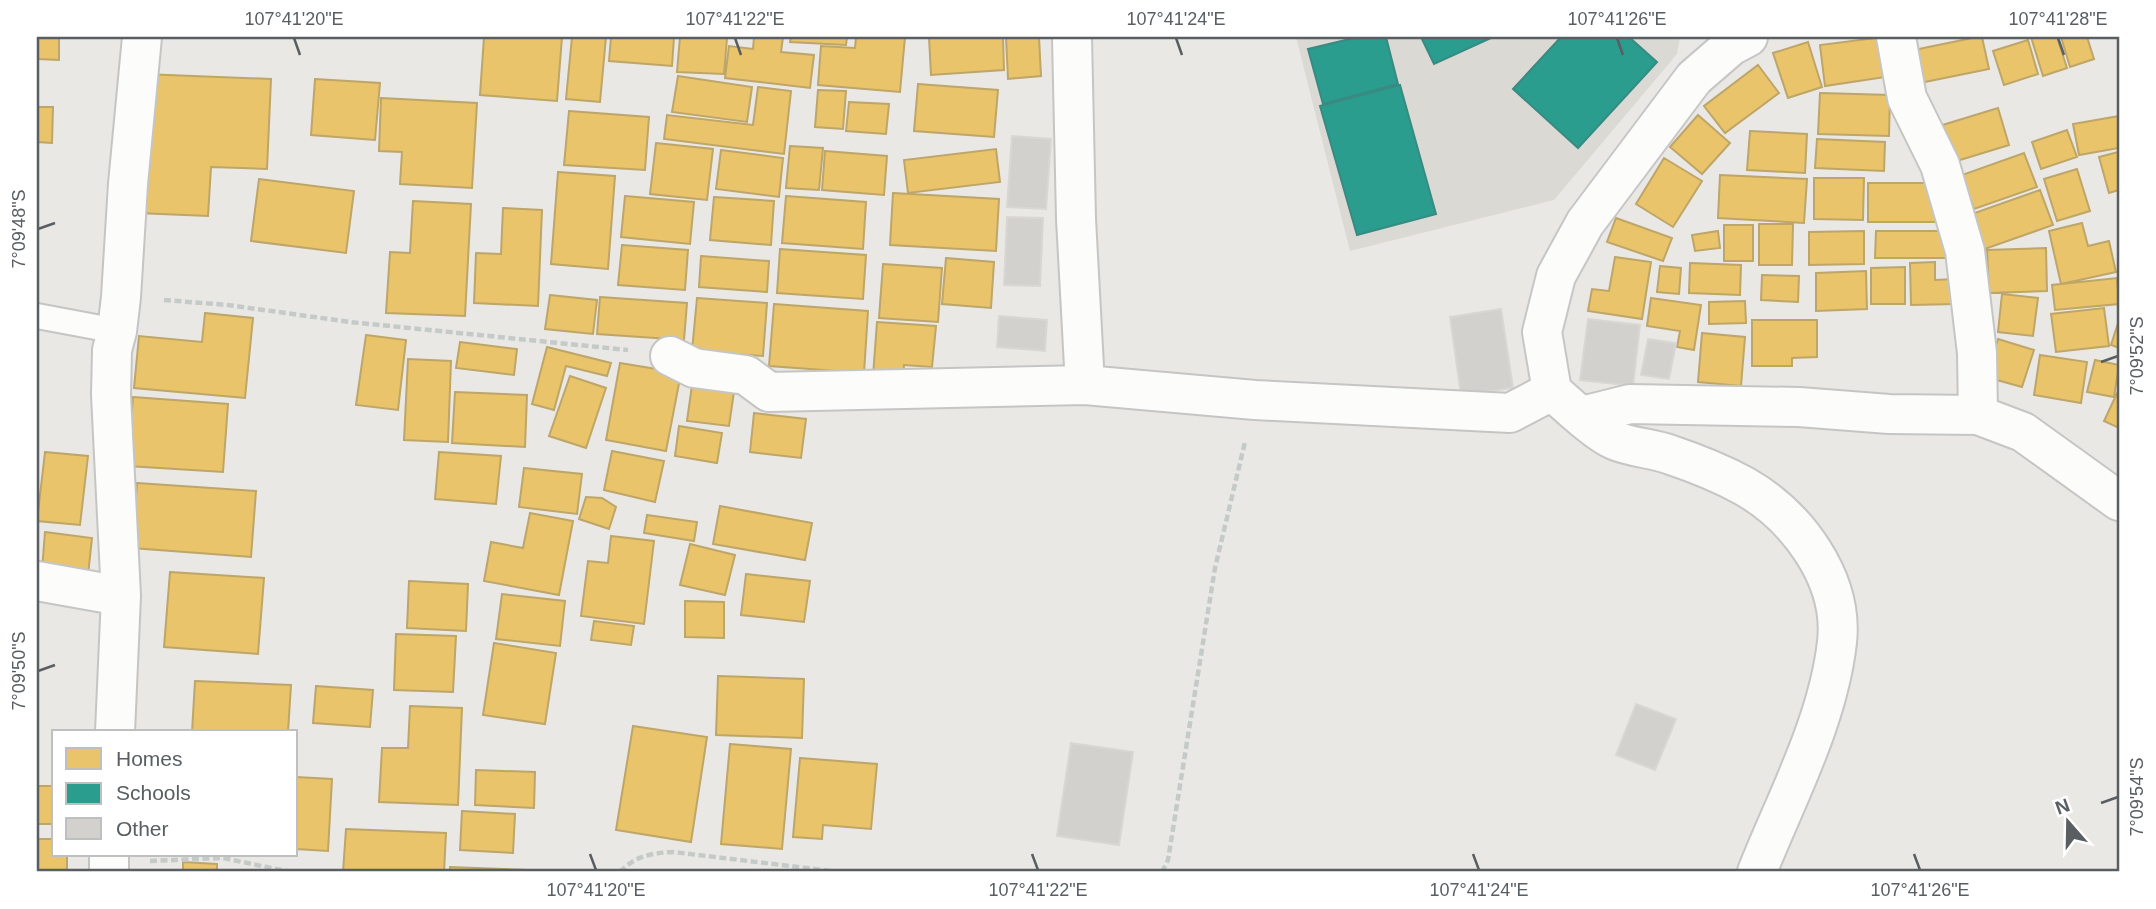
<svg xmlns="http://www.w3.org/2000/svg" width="2156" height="909" font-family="Helvetica,sans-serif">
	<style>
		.education { fill: #dbd9d3 }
		.homes { fill: #e9c46a; stroke: #bea568; stroke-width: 2 }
		.schools { fill: #2a9d8f; stroke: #388a82; stroke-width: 2 }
		.building { fill: #d3d1ce; stroke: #d9d7d3; stroke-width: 2 }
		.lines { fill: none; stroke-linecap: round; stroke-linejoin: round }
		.lane-casing { stroke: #c5c5c4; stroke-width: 28 }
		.street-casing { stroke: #c5c5c4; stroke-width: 42 }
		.secondary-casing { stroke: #c6c6c6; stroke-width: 42 }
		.path { stroke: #c4cac7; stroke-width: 4.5; stroke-dasharray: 7 3.5; stroke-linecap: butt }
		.lane { stroke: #fcfcfb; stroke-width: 24 }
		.street { stroke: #fcfcfb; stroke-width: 38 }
		.secondary { stroke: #fcfcfb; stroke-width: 38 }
		.ticks { fill: none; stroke: #595e62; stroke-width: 2.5 }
		.neatline { fill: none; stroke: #595e62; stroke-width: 2.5 }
		.ticks-label { font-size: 18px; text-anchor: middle; fill: #595e62 }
	</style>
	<rect width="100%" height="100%" fill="#eae8e4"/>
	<path class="education" d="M 1296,37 L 1680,37 L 1677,54 L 1554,200 L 1350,251 Z"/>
	<path class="homes" d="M 37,37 L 59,37 L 59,60 L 37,59 Z
		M 484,37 L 562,37 L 557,101 L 480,95 Z
		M 572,37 L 606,37 L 600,102 L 566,99 Z
		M 611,37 L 674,37 L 672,66 L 609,61 Z
		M 680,37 L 727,38 L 724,74 L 677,72 Z
		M 754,37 L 783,37 L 781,52 L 814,55 L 810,88 L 725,78 L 729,46 L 753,49 Z
		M 791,37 L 847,37 L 846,45 L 790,42 Z
		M 856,37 L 905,37 L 900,92 L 818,85 L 821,46 L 855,48 Z
		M 929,37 L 1003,37 L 1004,70 L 931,75 Z
		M 1006,37 L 1039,37 L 1041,76 L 1008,79 Z
		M 1883,37 L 1892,76 L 1825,86 L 1820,45 Z
		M 1977,37 L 1982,37 L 1989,69 L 1910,85 L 1904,52 Z
		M 2031,37 L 2057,37 L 2067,68 L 2043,76 Z
		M 2061,37 L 2087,37 L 2094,59 L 2070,67 Z
		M 2028,40 L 2038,74 L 2004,85 L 1993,51 Z
		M 1808,42 L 1822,87 L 1788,98 L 1773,53 Z
		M 1758,65 L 1779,93 L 1725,133 L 1704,106 Z
		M 143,74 L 271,79 L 267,169 L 211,167 L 208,216 L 137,213 Z
		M 678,76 L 752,87 L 747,122 L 672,112 Z
		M 315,79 L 380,83 L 375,140 L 311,135 Z
		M 918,84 L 998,90 L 994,137 L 914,131 Z
		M 758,87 L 791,91 L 784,154 L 664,139 L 667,115 L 753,125 Z
		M 818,90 L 846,91 L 843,129 L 815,127 Z
		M 1820,93 L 1890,95 L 1889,136 L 1818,134 Z
		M 381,98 L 477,103 L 472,188 L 400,184 L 402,152 L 379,151 Z
		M 849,102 L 889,104 L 886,134 L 846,131 Z
		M 37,107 L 53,107 L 52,143 L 37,142 Z
		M 1998,108 L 2009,145 L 1947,164 L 1936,127 Z
		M 569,111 L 649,117 L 645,170 L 564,165 Z
		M 1698,115 L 1730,143 L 1702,174 L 1670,147 Z
		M 2119,116 L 2119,148 L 2079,155 L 2073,124 Z
		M 2067,130 L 2077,157 L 2041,169 L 2032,142 Z
		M 1750,131 L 1807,134 L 1805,173 L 1747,170 Z
		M 1817,139 L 1885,142 L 1884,171 L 1815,168 Z
		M 656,143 L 713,149 L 707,200 L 650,194 Z
		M 790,146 L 823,148 L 819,190 L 786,188 Z
		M 996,149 L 1000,182 L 908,193 L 904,160 Z
		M 721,150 L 783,158 L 779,197 L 716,189 Z
		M 825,151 L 887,156 L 884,195 L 822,190 Z
		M 2118,152 L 2119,190 L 2109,193 L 2099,157 Z
		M 2024,153 L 2037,187 L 1974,209 L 1962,175 Z
		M 1664,158 L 1702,181 L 1673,227 L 1636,204 Z
		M 2077,169 L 2090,211 L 2057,221 L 2044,179 Z
		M 558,172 L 615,176 L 608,269 L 551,264 Z
		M 1720,175 L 1807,179 L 1804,223 L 1718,218 Z
		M 1814,178 L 1864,178 L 1863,220 L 1814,219 Z
		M 259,179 L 354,191 L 346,253 L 251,241 Z
		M 1868,183 L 1939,183 L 1939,222 L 1868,222 Z
		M 2040,190 L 2053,225 L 1979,251 L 1966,216 Z
		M 893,193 L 999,199 L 996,251 L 890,245 Z
		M 625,196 L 694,202 L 690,244 L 621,237 Z
		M 786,196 L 866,202 L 863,249 L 782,243 Z
		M 714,197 L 774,201 L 771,245 L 710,240 Z
		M 413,201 L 471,204 L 465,316 L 386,313 L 390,252 L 410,253 Z
		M 503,208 L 542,210 L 538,306 L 474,303 L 476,253 L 501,254 Z
		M 1616,218 L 1672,238 L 1663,261 L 1607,242 Z
		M 2082,223 L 2088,246 L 2109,241 L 2116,272 L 2061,284 L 2049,231 Z
		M 1759,224 L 1793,224 L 1792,265 L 1759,265 Z
		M 1724,225 L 1753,225 L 1753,261 L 1724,261 Z
		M 1718,231 L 1720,248 L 1695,251 L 1692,235 Z
		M 1864,231 L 1864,264 L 1809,265 L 1809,232 Z
		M 1876,231 L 1949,231 L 1948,258 L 1875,258 Z
		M 622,245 L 688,250 L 685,290 L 618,285 Z
		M 2046,248 L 2047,291 L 1989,293 L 1987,250 Z
		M 780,249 L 866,255 L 863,299 L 777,293 Z
		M 701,256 L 769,261 L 767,292 L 699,287 Z
		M 1615,257 L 1651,262 L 1642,319 L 1588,311 L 1592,289 L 1609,291 Z
		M 946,258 L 994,262 L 991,308 L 942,304 Z
		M 1935,262 L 1935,280 L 1955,279 L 1956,304 L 1911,305 L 1910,263 Z
		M 1690,263 L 1741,265 L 1740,295 L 1689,293 Z
		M 883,264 L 942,268 L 938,322 L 879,318 Z
		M 1660,266 L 1681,268 L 1679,294 L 1657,292 Z
		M 1905,267 L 1905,304 L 1871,304 L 1871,268 Z
		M 1866,271 L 1867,309 L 1816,311 L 1816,273 Z
		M 1762,275 L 1799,276 L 1798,302 L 1761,300 Z
		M 2117,278 L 2119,304 L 2055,310 L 2052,285 Z
		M 2002,294 L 2038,298 L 2033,336 L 1998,332 Z
		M 550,295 L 597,300 L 593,334 L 545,329 Z
		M 600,297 L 687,303 L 684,340 L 597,334 Z
		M 697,298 L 767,303 L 763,356 L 692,351 Z
		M 1651,298 L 1701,305 L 1694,350 L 1677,347 L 1680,331 L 1647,326 Z
		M 1745,301 L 1746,323 L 1709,324 L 1709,302 Z
		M 774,304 L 868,311 L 864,373 L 769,366 Z
		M 2104,308 L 2109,346 L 2056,352 L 2051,314 Z
		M 205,313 L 253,318 L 245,398 L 134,388 L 139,336 L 202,342 Z
		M 1752,320 L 1817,320 L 1817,357 L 1792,358 L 1792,366 L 1752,366 Z
		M 2119,320 L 2119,348 L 2111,345 Z
		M 877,322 L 936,326 L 932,367 L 904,365 L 903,377 L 873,376 Z
		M 1702,333 L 1745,337 L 1741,386 L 1698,382 Z
		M 366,335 L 406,340 L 398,410 L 356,405 Z
		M 1998,339 L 2034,350 L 2022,387 L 1986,377 Z
		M 460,342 L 517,349 L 514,375 L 456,368 Z
		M 547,347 L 611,363 L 607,376 L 566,366 L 554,410 L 532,404 Z
		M 2040,355 L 2087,362 L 2081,403 L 2034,395 Z
		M 408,359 L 451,361 L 448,442 L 404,440 Z
		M 2095,360 L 2119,365 L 2114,397 L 2087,392 Z
		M 620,363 L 681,373 L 666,451 L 606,440 Z
		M 570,376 L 606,388 L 586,448 L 549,436 Z
		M 693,378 L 735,385 L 729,426 L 687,421 Z
		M 2119,389 L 2119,428 L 2104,421 Z
		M 455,392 L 527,395 L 525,447 L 452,443 Z
		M 133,397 L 228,404 L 223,472 L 128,466 Z
		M 754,413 L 806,419 L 801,458 L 750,452 Z
		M 679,426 L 722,433 L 717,463 L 675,456 Z
		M 612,451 L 664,461 L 655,502 L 604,490 Z
		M 45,452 L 88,456 L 80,525 L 37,521 Z
		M 439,452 L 501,456 L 496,504 L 435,499 Z
		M 524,468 L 582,474 L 577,514 L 519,507 Z
		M 137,483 L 256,491 L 251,557 L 132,548 Z
		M 586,497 L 602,498 L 616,507 L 609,529 L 579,519 Z
		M 720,506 L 812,523 L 805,560 L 713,544 Z
		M 530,513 L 573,521 L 559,595 L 484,581 L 491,542 L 523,548 Z
		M 647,515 L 697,522 L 694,541 L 644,533 Z
		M 45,532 L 92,538 L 88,575 L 42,570 Z
		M 611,536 L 654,541 L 644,624 L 581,616 L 588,561 L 608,563 Z
		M 690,544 L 735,555 L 725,595 L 680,585 Z
		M 170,572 L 264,578 L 258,654 L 164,647 Z
		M 746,574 L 810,581 L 804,622 L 741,615 Z
		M 409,581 L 468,584 L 466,631 L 407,628 Z
		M 502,594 L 565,601 L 560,646 L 496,639 Z
		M 685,601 L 724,602 L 724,638 L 685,637 Z
		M 594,621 L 634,626 L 631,645 L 591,640 Z
		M 396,634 L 456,636 L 453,692 L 394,690 Z
		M 494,643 L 556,653 L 545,724 L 483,715 Z
		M 718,676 L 804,679 L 802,738 L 716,735 Z
		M 195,681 L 291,685 L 288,732 L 192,732 Z
		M 316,686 L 373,690 L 370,727 L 313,723 Z
		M 410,706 L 462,708 L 458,805 L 379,802 L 382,748 L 408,748 Z
		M 633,726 L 707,737 L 691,842 L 616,830 Z
		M 730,744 L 791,749 L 782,849 L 721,844 Z
		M 800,758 L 877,764 L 871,829 L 823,825 L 822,839 L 793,837 Z
		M 476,770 L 535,772 L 534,808 L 475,805 Z
		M 296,777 L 332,779 L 328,851 L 296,849 Z
		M 37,786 L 53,786 L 52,824 L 37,824 Z
		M 462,811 L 515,814 L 513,853 L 460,850 Z
		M 346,829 L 446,833 L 444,872 L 343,872 Z
		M 37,839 L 54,839 L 54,855 L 67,855 L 67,872 L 37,872 Z
		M 183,862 L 217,864 L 217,872 L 183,872 Z
		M 450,867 L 527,870 L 527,872 L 450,872 Z
		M 687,870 L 738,871 L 738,872 L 687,872 Z"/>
	<path class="schools" d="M 1358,37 L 1386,37 L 1398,84 L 1323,104 L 1308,49 Z
		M 1421,37 L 1493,37 L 1434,64 Z
		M 1561,37 L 1629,37 L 1657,62 L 1578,148 L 1513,89 Z
		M 1400,85 L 1436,214 L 1357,235 L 1320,106 Z"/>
	<path class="building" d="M 1012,136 L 1051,139 L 1046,209 L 1007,207 Z
		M 1007,217 L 1043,218 L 1040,286 L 1004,285 Z
		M 1501,309 L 1513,388 L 1461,395 L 1450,317 Z
		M 999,316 L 1047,320 L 1045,351 L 997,347 Z
		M 1588,319 L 1640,325 L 1633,386 L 1580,380 Z
		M 1648,339 L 1676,343 L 1669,379 L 1641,375 Z
		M 1636,704 L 1676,719 L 1655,770 L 1616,755 Z
		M 1071,743 L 1133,752 L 1119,845 L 1057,836 Z"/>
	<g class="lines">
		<g class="lane-casing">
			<path id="lane" d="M 37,316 L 117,331"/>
		</g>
		<g class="street-casing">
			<path id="street" d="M 1072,37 L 1076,219 L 1085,385
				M 1896,37 L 1907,98 L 1940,165 L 1965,251 L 1977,353 L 1978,415
				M 670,356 L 694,368 L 746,375 L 769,392 L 1085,385 L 1255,400 L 1510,413 L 1552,391
				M 1582,416 L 1630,404 L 1799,407 L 1889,414 L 1978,415 L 2023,432 L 2119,501
				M 37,581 L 121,596
				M 115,732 L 121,596 L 111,395 L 112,350 L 117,331 L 121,297 L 128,184 L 142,37
				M 109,872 L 109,855"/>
		</g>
		<g class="secondary-casing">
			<path id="secondary" d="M 1748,37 L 1731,46 L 1694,78 L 1585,223 L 1556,276 L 1542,332 L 1552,391 C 1568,405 1596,432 1614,440 C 1632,448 1653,448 1671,455 C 1695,463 1722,474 1744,486 C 1797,516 1844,579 1837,642 C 1828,722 1786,799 1757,872"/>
		</g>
		<path class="path" d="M 164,300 L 228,305 L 350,322 L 628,350
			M 150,861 L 223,858 L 291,872
			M 620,872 C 635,856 651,853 673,852 L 840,872
			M 1162,872 L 1168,860 L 1215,568 L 1245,442"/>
		<use href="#lane" class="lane"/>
		<use href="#street" class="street"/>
		<use href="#secondary" class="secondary"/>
	</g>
	<path class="ticks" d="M 294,38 L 300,55M 735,38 L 741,55M 1176,38 L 1182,55M 1617,38 L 1623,55M 2058,38 L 2064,55M 38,229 L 55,223M 2101,362 L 2118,356M 38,671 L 55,665M 2101,803 L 2118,797M 590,854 L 596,870M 1032,854 L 1038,870M 1473,854 L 1479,870M 1914,854 L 1920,870"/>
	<rect width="2156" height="909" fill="none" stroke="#ffffff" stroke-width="77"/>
	<rect x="52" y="730" width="245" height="126" fill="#ffffff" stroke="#bdbfc0" stroke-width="2"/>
	<rect x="66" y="748" width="35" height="21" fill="#e9c46a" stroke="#bdbfc0" stroke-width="2"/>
	<text x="116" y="766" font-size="21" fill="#595e62">Homes</text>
	<rect x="66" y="783" width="35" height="21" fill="#2a9d8f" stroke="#bdbfc0" stroke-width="2"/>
	<text x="116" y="800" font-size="21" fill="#595e62">Schools</text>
	<rect x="66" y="818" width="35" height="21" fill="#d3d1ce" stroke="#bdbfc0" stroke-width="2"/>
	<text x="116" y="836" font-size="21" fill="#595e62">Other</text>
	<g transform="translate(2068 822) rotate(340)" stroke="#ffffff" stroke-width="5" paint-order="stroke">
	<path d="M0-5L12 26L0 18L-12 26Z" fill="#595e62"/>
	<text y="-10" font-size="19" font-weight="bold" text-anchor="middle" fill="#595e62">N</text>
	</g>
	<rect x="38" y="38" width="2080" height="832" class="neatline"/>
	<g class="ticks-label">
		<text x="294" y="25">107°41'20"E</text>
		<text x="735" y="25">107°41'22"E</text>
		<text x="1176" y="25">107°41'24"E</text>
		<text x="1617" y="25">107°41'26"E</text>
		<text x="2058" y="25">107°41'28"E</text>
		<text transform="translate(19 229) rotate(-90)" y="6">7°09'48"S</text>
		<text transform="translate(2137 356) rotate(-90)" y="6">7°09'52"S</text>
		<text transform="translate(19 671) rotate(-90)" y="6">7°09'50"S</text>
		<text transform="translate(2137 797) rotate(-90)" y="6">7°09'54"S</text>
		<text x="596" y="896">107°41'20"E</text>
		<text x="1038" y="896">107°41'22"E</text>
		<text x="1479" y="896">107°41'24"E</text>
		<text x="1920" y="896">107°41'26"E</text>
	</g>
</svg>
